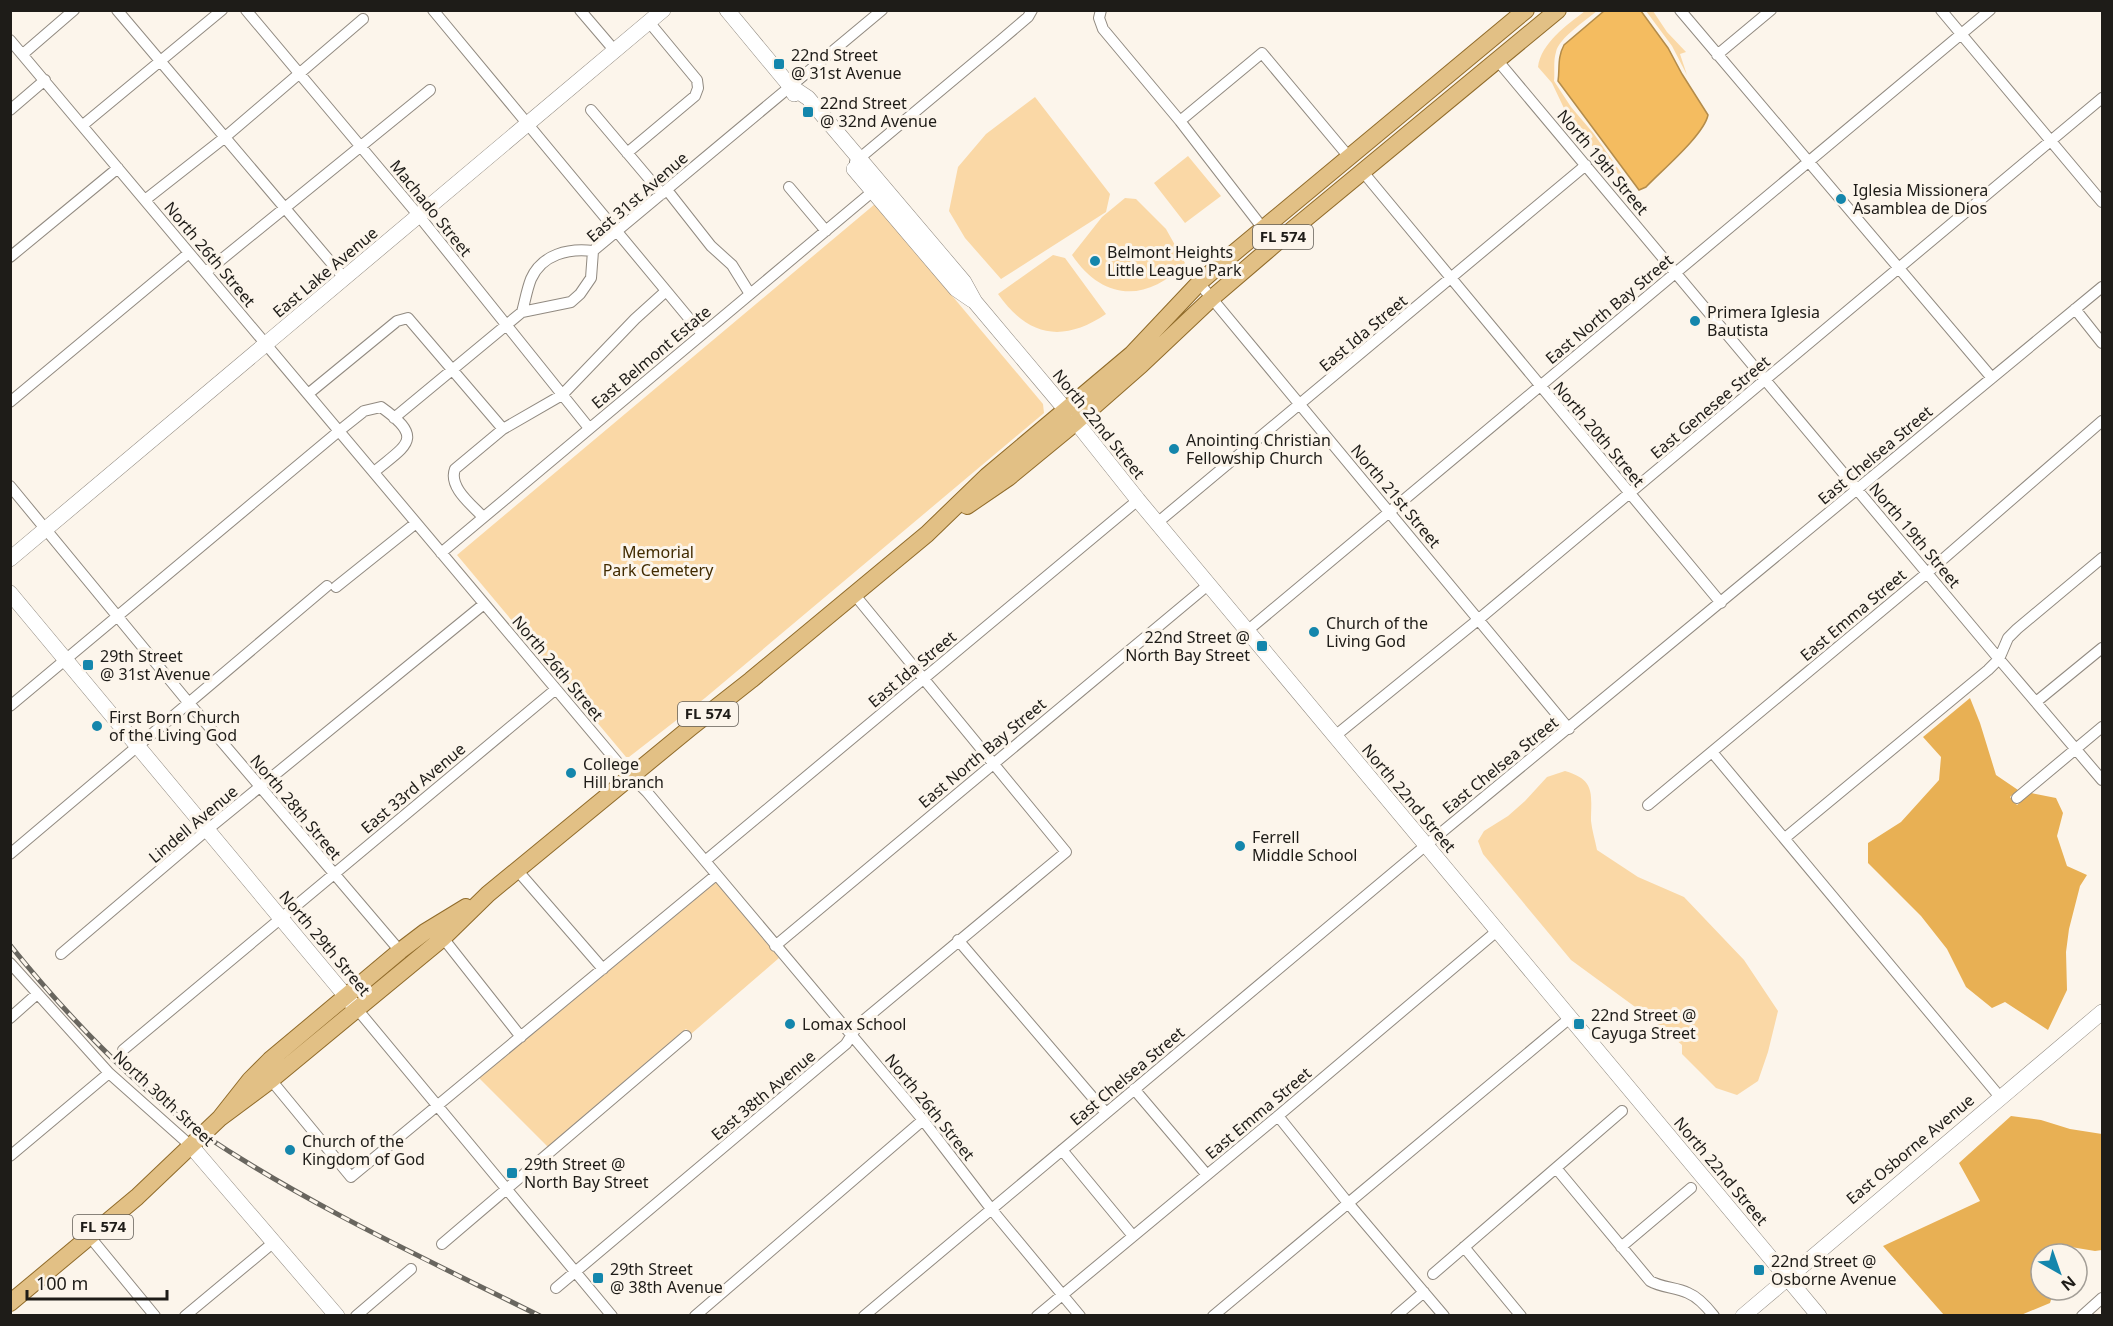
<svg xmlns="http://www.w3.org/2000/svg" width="2113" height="1326" font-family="'Noto Sans',sans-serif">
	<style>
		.green { fill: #fad8a6 }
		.forest { fill: #e8b054 }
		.water { fill: #f4bc60; stroke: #b48c4a; stroke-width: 1.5 }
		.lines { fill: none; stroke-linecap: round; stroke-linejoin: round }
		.street-casing { stroke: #918a81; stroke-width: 12 }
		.secondary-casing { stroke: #918a81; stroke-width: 16 }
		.primary-casing { stroke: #906b2a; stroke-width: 18 }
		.street { stroke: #fff; stroke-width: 10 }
		.secondary { stroke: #fff; stroke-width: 15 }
		.primary { stroke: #e2c085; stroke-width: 16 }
		.rail-casing { stroke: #69665f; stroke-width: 5 }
		.rail { stroke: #fcf5eb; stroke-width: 3; stroke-dasharray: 9; stroke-linecap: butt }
		.poi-dot { fill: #1486ac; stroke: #fcf5eb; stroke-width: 2 }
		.labels { text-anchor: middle; stroke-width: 6; stroke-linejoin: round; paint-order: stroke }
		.shield { fill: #fcf5eb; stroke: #615d57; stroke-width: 1.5 }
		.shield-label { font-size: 15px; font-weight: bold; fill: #1e1c18 }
		.poi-label { font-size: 16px; fill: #1e1c18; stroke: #fcf5eb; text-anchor: start }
		.street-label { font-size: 16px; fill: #1e1c18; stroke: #fcf5eb }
		.park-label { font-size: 16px; fill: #412b01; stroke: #fcf5eb }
	</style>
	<rect width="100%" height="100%" fill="#fcf5eb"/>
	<path class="green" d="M 1585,11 L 1597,11 C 1586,20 1559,38 1556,52 C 1553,62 1555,71 1554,81 L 1571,107 L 1594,134 L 1633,190 L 1571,123 L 1552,83 L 1538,67 C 1541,43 1567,25 1585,11 Z
		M 1646,11 L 1653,11 L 1667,32 L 1686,52 L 1680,54 L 1687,75 L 1672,46 Z
		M 1035,97 L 1110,194 L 1106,212 L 1001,279 L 965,238 L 949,211 L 958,167 L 986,134 Z
		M 1188,156 L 1221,196 L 1185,223 L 1154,183 Z
		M 1125,198 L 1136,199 L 1166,229 L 1185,263 C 1147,303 1103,301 1072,255 L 1102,217 Z
		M 875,204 L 1043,404 L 1044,413 L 705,698 L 629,757 L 626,757 L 457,555 Z
		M 1053,255 L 1065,258 L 1106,314 C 1063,343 1028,337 998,294 Z
		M 1565,771 C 1596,780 1591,794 1591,821 C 1592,830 1595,840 1597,850 L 1638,877 L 1684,897 L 1744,960 L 1778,1011 L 1768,1052 L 1758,1081 L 1737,1095 L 1716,1088 L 1682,1054 L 1682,1045 L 1653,1020 L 1571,960 L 1483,854 L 1478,841 L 1484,831 L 1508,816 L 1525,801 L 1547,777 Z
		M 716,882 L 779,958 L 691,1034 L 686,1029 L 548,1147 L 479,1078 Z"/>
	<path class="forest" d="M 1970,698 L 1980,723 L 1996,775 L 2018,790 L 2010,797 L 2017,805 L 2031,793 L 2056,798 L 2063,813 L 2057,836 L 2067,866 L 2087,875 L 2080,886 L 2069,929 L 2066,952 L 2067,990 L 2048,1030 L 2005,1002 L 1992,1008 L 1966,987 L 1947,949 L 1921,916 L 1868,863 L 1868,843 L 1901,822 L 1939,780 L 1941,757 L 1923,737 Z
		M 2011,1116 L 2041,1120 L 2070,1129 L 2102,1134 L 2102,1250 L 2095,1251 L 2071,1247 L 2067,1254 L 2041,1254 L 2041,1290 L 2054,1290 L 2050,1303 L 2021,1315 L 1944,1315 L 1883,1246 L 1980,1201 L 1959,1163 Z"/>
	<path class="water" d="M 1604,11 L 1641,11 L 1668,48 L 1682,74 L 1708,115 C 1704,135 1661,171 1646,187 L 1639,190 L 1558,81 C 1560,68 1557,58 1564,45 Z"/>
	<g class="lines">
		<g class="street-casing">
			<path id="street" d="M 117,10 L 345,279
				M 246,10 L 419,216 L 589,428
				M 433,10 L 702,334
				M 580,10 L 615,51
				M 1101,10 L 1099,18 L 1103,29 L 1180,121 L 1275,244
				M 1680,10 L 1992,378
				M 1941,10 L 2102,202
				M 10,40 L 619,764 L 647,792 L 923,1120 L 992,1210 L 1080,1316
				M 23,54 L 74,10
				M 1717,55 L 1771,10
				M 1498,61 L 1999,659 L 2102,780
				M 10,110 L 45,80
				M 591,110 L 662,194
				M 1180,121 L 1262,53 L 1349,157
				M 83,125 L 222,10
				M 627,153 L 695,96 L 698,88 L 697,80 L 649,22
				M 855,162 L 1001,40 L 1028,17 L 1032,10
				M 1363,172 L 1721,603
				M 789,187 L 826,231
				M 667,190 L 711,246 L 732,265 L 750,294
				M 145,200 L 224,138 L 363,19
				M 10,257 L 118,168
				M 206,272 L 430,90
				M 1199,283 L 1569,729
				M 2075,309 L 2102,343
				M 522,312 C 525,301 527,289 531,279 C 542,254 569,248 593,251
				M 308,394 L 397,321 L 408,318 L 503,429
				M 10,402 L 189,253
				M 394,418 L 522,312 L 571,302 L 580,294 L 591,278 L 593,251 L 882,10
				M 10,486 L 188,702 L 400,951
				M 483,517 C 472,505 448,487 455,469 L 503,429 L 562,395 L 635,319 L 666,291
				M 1157,523 L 1586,165
				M 441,553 L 878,187
				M 336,587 L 416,523
				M 1247,631 L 1990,10
				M 2036,702 L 2102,648
				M 10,706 L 339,431 L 364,411 L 381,407 C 426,439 406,445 374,472
				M 1335,736 L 1479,619 L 2102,98
				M 1712,752 L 2000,1097
				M 2017,798 L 2102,727
				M 1648,805 L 1927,573 L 2102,421
				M 1785,838 L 1988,670 L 1999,659 L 2008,638 L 2017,629 L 2102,558
				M 10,854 L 327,586
				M 705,861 L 1138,500
				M 517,870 L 603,969
				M 443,938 L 521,1037
				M 958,940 L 1106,1113
				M 775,946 L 1208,585
				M 61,954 L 207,830 L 484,604
				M 10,963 L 109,1073 L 191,1146
				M 357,1009 L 612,1316
				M 10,1018 L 37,994
				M 123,1050 L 556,689
				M 271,1080 L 351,1177 L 716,875
				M 1134,1089 L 1207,1175
				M 1278,1116 L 1348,1203 L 1444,1316
				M 1062,1150 L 1133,1236
				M 10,1156 L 109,1073
				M 1556,1168 L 1650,1281 C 1662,1288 1676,1287 1688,1293 C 1698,1297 1707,1307 1714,1316
				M 90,1237 L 155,1316
				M 442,1244 L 686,1036
				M 1464,1247 L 1521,1316
				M 1621,1247 L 1691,1188
				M 1433,1274 L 1622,1111
				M 556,1288 L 846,1044 L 858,1025 L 1066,852 L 854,594
				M 185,1316 L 274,1242
				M 356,1316 L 411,1269
				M 695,1316 L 923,1120
				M 864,1316 L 1425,846 L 2102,287
				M 1037,1316 L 1278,1116 L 1497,931
				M 1213,1316 L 1570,1018
				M 1396,1316 L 1424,1292
				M 2082,1316 L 2102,1298"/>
		</g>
		<g class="secondary-casing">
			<path id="secondary" d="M 727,10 L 790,86 L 794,94
				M 790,86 L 808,98 L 964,282 L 975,302 L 1076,422 L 1138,500 L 1819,1316
				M 854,169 L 956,289 L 972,300
				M 10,559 L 663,10
				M 10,593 L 354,1006
				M 191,1146 L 337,1316
				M 1743,1316 L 2102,1012"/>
		</g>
		<g class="primary-casing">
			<path id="primary" d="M 967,506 L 1008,478 L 1076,422 L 1141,365 L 1212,298 L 1275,244 L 1558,10
				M 220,1118 L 271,1080 L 443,938 L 488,894 L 690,728 L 751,680 L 927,534 L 987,476 L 1132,354 L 1199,283 L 1223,262 L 1526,10
				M 10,1303 L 137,1197 L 220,1118 L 250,1080 L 270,1060 L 400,951 L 425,932 L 466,907"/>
		</g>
		<use href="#street" class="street"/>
		<use href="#secondary" class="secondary"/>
		<use href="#primary" class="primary"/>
		<g class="rail-casing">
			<path id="rail" d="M 10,945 C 63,1011 135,1088 204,1135 C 310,1206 426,1259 540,1316"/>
		</g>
		<use href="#rail" class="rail"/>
	</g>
	<g class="poi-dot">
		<rect x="773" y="58" width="12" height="12" rx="3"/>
		<rect x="802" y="106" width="12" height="12" rx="3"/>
		<circle cx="1841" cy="199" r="6"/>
		<circle cx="1095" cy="261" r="6"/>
		<circle cx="1695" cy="321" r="6"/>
		<circle cx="1174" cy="449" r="6"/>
		<circle cx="1314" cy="632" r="6"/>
		<rect x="1256" y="640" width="12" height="12" rx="3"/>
		<rect x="82" y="659" width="12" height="12" rx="3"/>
		<circle cx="97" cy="726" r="6"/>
		<circle cx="571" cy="773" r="6"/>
		<circle cx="1240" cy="846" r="6"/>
		<circle cx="790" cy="1024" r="6"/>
		<rect x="1573" y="1018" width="12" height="12" rx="3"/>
		<circle cx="290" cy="1150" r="6"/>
		<rect x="506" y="1167" width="12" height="12" rx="3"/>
		<rect x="1753" y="1264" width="12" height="12" rx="3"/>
		<rect x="592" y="1272" width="12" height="12" rx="3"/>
	</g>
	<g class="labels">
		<g class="shield">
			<rect x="1253" y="225" width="60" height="24" rx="4.5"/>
			<rect x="678" y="702" width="60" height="24" rx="4.5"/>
			<rect x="73" y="1215" width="60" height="24" rx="4.5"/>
		</g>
		<g class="shield-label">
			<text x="1283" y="242">FL 574</text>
			<text x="708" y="719">FL 574</text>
			<text x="103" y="1232">FL 574</text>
		</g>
		<g class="poi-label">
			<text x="791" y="61">22nd Street<tspan x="791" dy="18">@ 31st Avenue</tspan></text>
			<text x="820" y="109">22nd Street<tspan x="820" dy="18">@ 32nd Avenue</tspan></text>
			<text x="1853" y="196">Iglesia Missionera<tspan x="1853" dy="18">Asamblea de Dios</tspan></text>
			<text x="1107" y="258">Belmont Heights<tspan x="1107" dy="18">Little League Park</tspan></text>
			<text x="1707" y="318">Primera Iglesia<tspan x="1707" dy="18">Bautista</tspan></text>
			<text x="1186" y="446">Anointing Christian<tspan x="1186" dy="18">Fellowship Church</tspan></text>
			<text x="1326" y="629">Church of the<tspan x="1326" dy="18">Living God</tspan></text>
			<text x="1250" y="643" text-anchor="end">22nd Street @<tspan x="1250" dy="18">North Bay Street</tspan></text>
			<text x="100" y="662">29th Street<tspan x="100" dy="18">@ 31st Avenue</tspan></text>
			<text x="109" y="723">First Born Church<tspan x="109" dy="18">of the Living God</tspan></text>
			<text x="583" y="770">College<tspan x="583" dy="18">Hill branch</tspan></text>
			<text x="1252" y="843">Ferrell<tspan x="1252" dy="18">Middle School</tspan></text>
			<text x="1591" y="1021">22nd Street @<tspan x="1591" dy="18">Cayuga Street</tspan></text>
			<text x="802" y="1030">Lomax School</text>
			<text x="302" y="1147">Church of the<tspan x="302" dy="18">Kingdom of God</tspan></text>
			<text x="524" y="1170">29th Street @<tspan x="524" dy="18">North Bay Street</tspan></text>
			<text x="1771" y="1267">22nd Street @<tspan x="1771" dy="18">Osborne Avenue</tspan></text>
			<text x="610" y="1275">29th Street<tspan x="610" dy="18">@ 38th Avenue</tspan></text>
		</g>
		<g class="street-label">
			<text transform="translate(1603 162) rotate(50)" y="6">North 19th Street</text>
			<text transform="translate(637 197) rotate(-41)" y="6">East 31st Avenue</text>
			<text transform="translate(431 208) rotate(51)" y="6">Machado Street</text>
			<text transform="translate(210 254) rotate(50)" y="6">North 26th Street</text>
			<text transform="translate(325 272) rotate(-40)" y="6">East Lake Avenue</text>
			<text transform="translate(1609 309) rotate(-40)" y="6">East North Bay Street</text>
			<text transform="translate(1363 333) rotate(-40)" y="6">East Ida Street</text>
			<text transform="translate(651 357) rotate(-40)" y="6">East Belmont Estate</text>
			<text transform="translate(1710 407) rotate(-40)" y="6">East Genesee Street</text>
			<text transform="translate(1099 424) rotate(51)" y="6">North 22nd Street</text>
			<text transform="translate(1599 434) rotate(50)" y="6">North 20th Street</text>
			<text transform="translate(1875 455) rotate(-40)" y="6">East Chelsea Street</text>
			<text transform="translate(1396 496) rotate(50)" y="6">North 21st Street</text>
			<text transform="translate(1915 535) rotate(50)" y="6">North 19th Street</text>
			<text transform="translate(1853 615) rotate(-40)" y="6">East Emma Street</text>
			<text transform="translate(558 668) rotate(50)" y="6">North 26th Street</text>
			<text transform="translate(912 669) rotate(-40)" y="6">East Ida Street</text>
			<text transform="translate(982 753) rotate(-40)" y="6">East North Bay Street</text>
			<text transform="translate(1500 765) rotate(-39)" y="6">East Chelsea Street</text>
			<text transform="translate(413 788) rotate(-40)" y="6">East 33rd Avenue</text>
			<text transform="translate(1409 798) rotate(50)" y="6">North 22nd Street</text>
			<text transform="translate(296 807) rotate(50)" y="6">North 28th Street</text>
			<text transform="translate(193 824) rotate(-40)" y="6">Lindell Avenue</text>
			<text transform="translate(325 943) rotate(50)" y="6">North 29th Street</text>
			<text transform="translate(1127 1076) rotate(-40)" y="6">East Chelsea Street</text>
			<text transform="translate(763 1095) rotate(-40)" y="6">East 38th Avenue</text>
			<text transform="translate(164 1098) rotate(43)" y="6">North 30th Street</text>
			<text transform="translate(930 1107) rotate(51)" y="6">North 26th Street</text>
			<text transform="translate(1258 1113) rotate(-40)" y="6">East Emma Street</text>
			<text transform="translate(1910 1149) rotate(-40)" y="6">East Osborne Avenue</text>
			<text transform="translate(1721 1171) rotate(50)" y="6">North 22nd Street</text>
		</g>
		<g class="park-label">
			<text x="658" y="558">Memorial<tspan x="658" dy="18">Park Cemetery</tspan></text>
		</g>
	</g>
	<rect width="2113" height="1326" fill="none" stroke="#1e1c18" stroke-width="24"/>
	<g transform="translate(2059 1272) rotate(140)"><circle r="28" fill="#fcf5eb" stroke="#a39e97" stroke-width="1.5"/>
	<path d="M0-4.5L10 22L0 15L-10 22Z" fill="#1486ac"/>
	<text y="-9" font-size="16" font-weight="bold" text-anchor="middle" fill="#1e1c18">N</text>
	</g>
	<path d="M27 1290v9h140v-9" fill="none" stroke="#1e1c18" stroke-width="3"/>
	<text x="36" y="1290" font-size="18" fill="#1e1c18" stroke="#fcf5eb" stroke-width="4.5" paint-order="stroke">100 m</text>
</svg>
